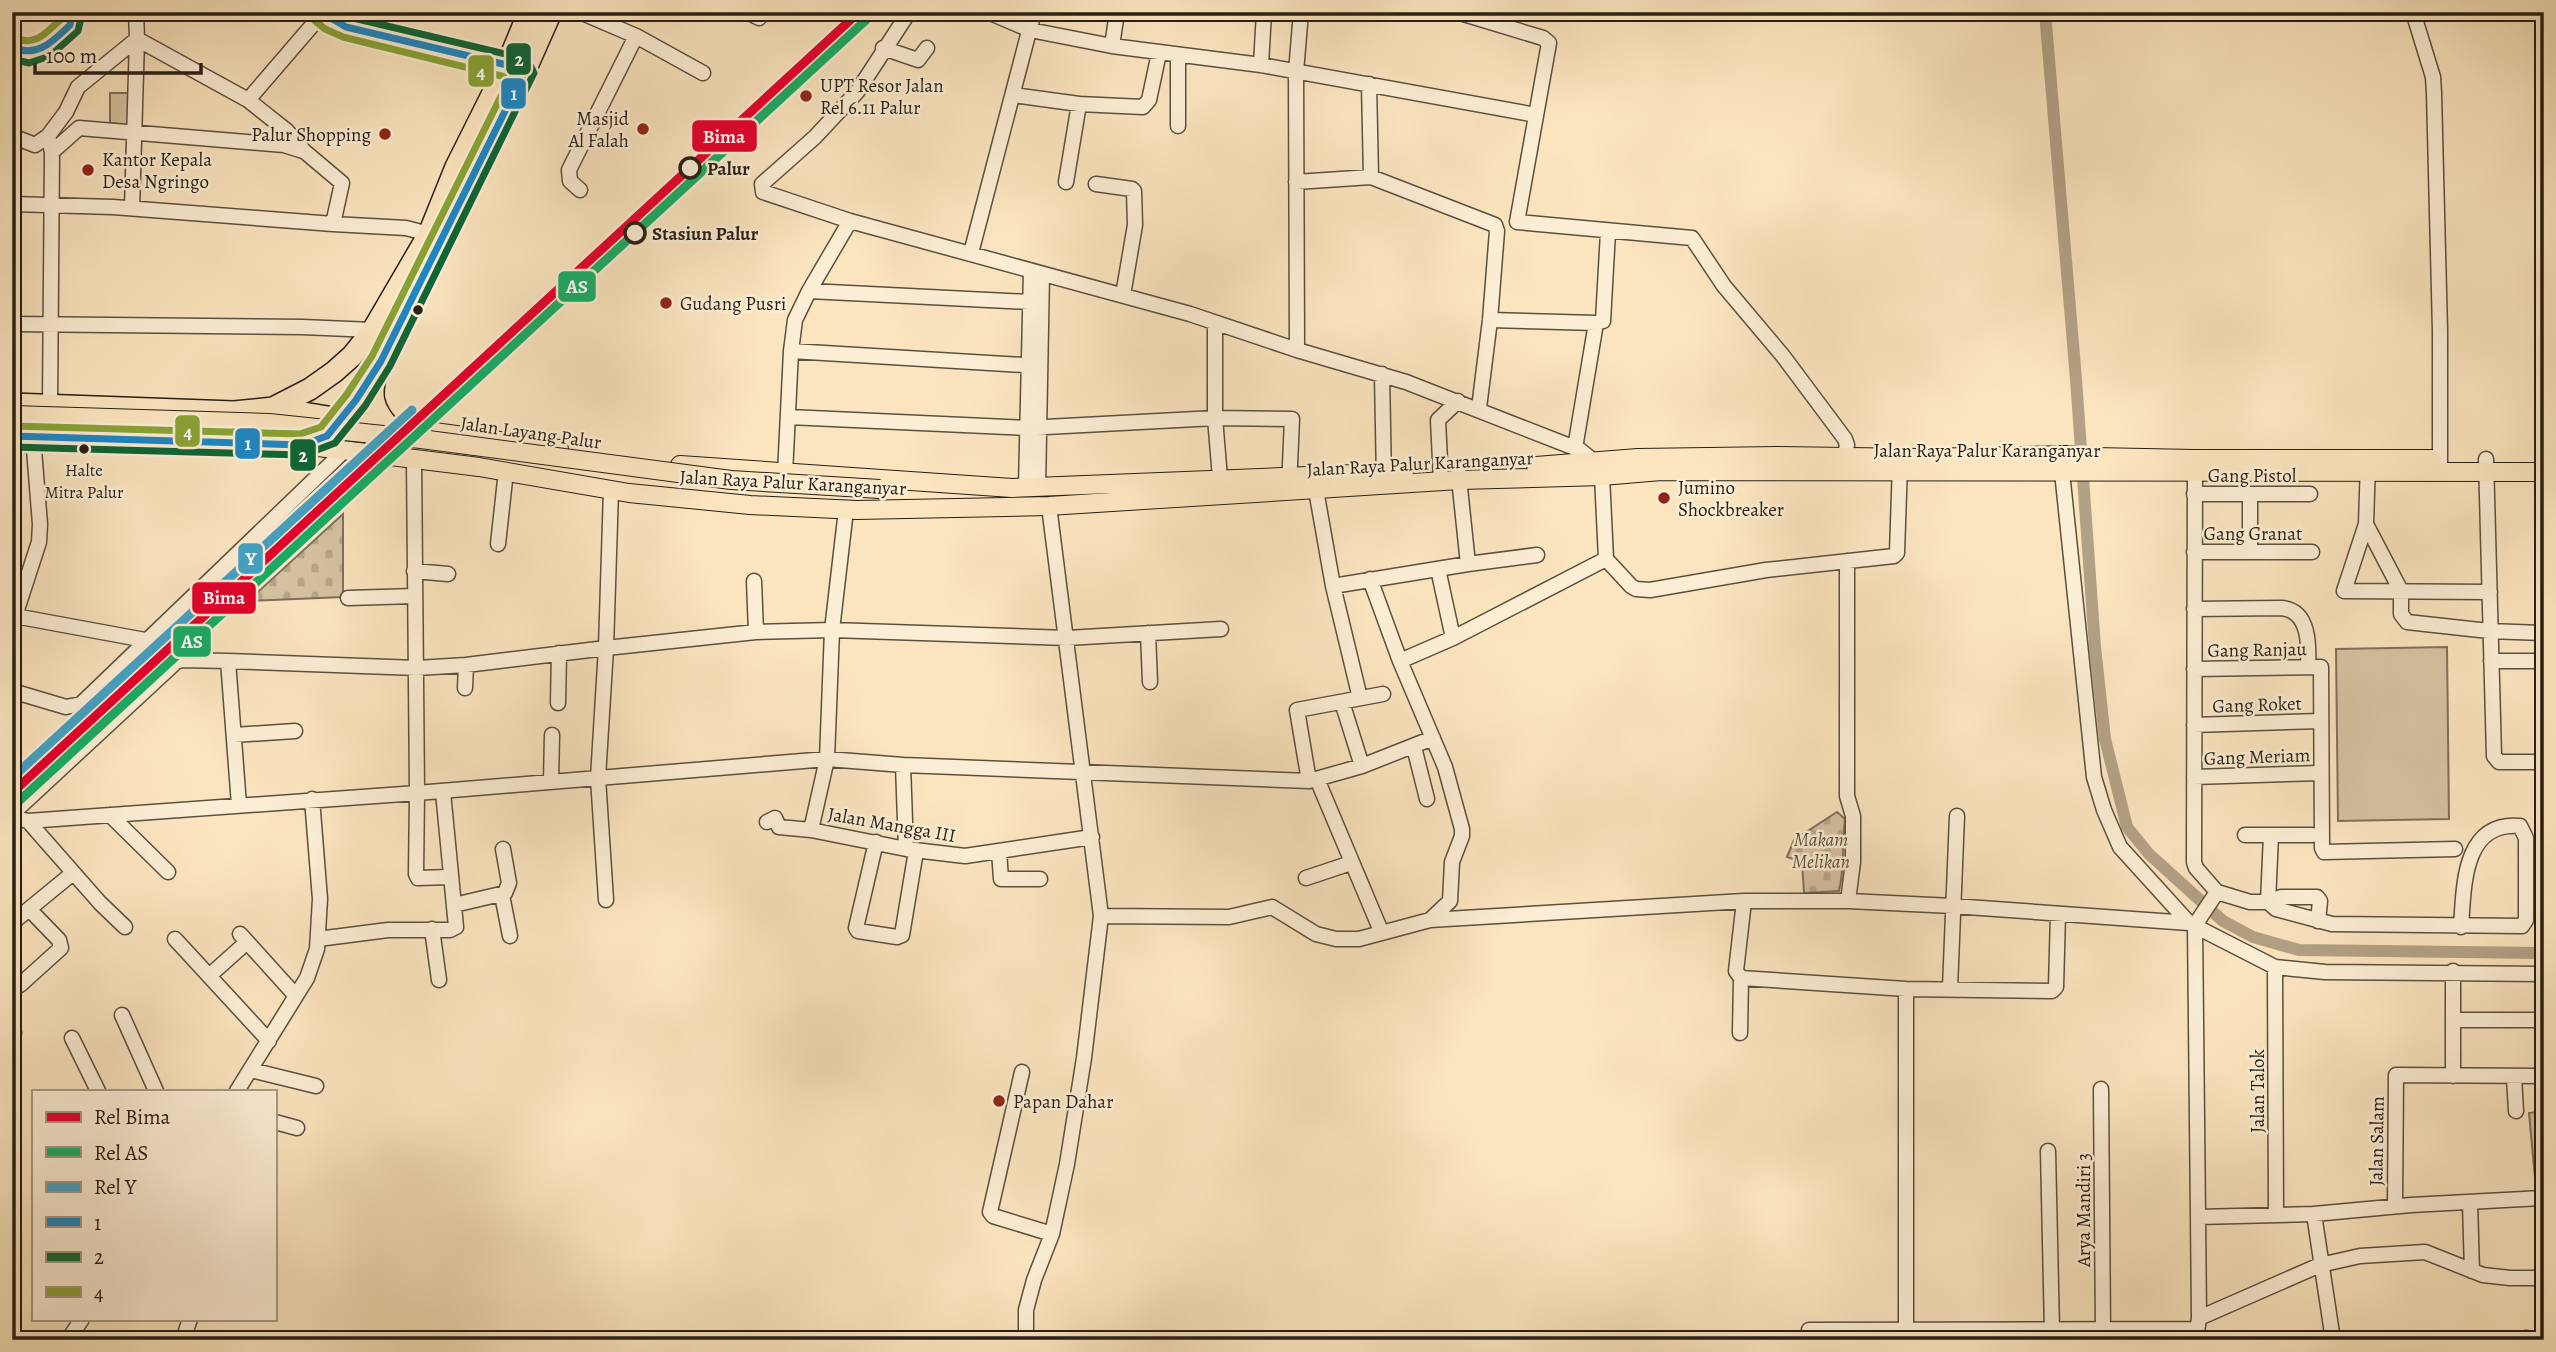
<svg xmlns="http://www.w3.org/2000/svg" width="2556" height="1352" font-family="Alegreya,serif">
	<style>
		.green { fill: #d7c3a2; stroke: #7e705c; stroke-width: 2 }
		.cemetery { fill: url(#cemetery-stones); stroke: #7e705c; stroke-width: 2 }
		.lines { fill: none; stroke-linecap: round; stroke-linejoin: round }
		.canal { stroke: #b3a185; stroke-width: 12 }
		.minor-casing { stroke: #5b5040; stroke-width: 17 }
		.major-casing { stroke: #261e15; stroke-width: 20 }
		.highway-casing { stroke: #261e15; stroke-width: 24 }
		.minor { stroke: #fceed5; stroke-width: 14 }
		.major { stroke: #fbe5bf; stroke-width: 18 }
		.highway { stroke: #fbe5bf; stroke-width: 21 }
		.major-bridge-casing { stroke: #261e15; stroke-width: 20; stroke-linecap: butt }
		.major-bridge { stroke: #fbe5bf; stroke-width: 18 }
		.bus-1-casing { stroke: #fceed5; stroke-width: 12 }
		.bus-2-casing { stroke: #fceed5; stroke-width: 12 }
		.bus-3-casing { stroke: #fceed5; stroke-width: 12 }
		.bus-1 { stroke: #1d87c4; stroke-width: 7 }
		.bus-2 { stroke: #0d6535; stroke-width: 7 }
		.bus-3 { stroke: #89a335; stroke-width: 7 }
		.rail-1-casing { stroke: #fceed5; stroke-width: 14 }
		.rail-2-casing { stroke: #fceed5; stroke-width: 14 }
		.rail-3-casing { stroke: #fceed5; stroke-width: 14 }
		.rail-1 { stroke: #e4002b; stroke-width: 9 }
		.rail-2 { stroke: #18ac66; stroke-width: 9 }
		.rail-3 { stroke: #43a2c5; stroke-width: 9 }
		.poi-dot { fill: #8f2418; stroke: #fceed5; stroke-width: 2.5 }
		.stop-dot { fill: #fceed5; stroke: #261e15; stroke-width: 3.5 }
		.bus-dot { fill: #261e15; stroke: #fceed5; stroke-width: 2.5 }
		.labels { text-anchor: middle; stroke-width: 5; stroke-linejoin: round; paint-order: stroke }
		.bus-label { font-size: 17px; fill: #261e15; stroke: #fceed5 }
		.poi-label { font-size: 19px; fill: #261e15; stroke: #fceed5; text-anchor: start }
		.stop-label { font-size: 19px; font-weight: bold; fill: #261e15; stroke: #fceed5; text-anchor: start }
		.street-label { font-size: 19px; fill: #261e15; stroke: #fceed5 }
		.park-label { font-size: 19px; font-style: italic; fill: #5b503f; stroke: #fceed5 }
		.line-badge { stroke: #fceed5; stroke-width: 2.5 }
		.badge-label { font-size: 19px; text-anchor: middle; font-weight: bold; fill: #fff }
	</style>
	<defs>
		<pattern id="cemetery-stones" width="16" height="16" patternUnits="userSpaceOnUse" patternTransform="scale(1.75)"><rect width="16" height="16" fill="#d7c3a2"/><path d="M2 7V4a2 2 0 0 1 4 0v3zM10 15v-3a2 2 0 0 1 4 0v3z" fill="#b8a78b"/></pattern>
	</defs>
	<rect width="100%" height="100%" fill="#fbe5bf"/>
	<filter id="stains"><feTurbulence type="fractalNoise" baseFrequency=".00286" numOctaves="4"/><feColorMatrix values="0 0 0 0 .2 0 0 0 0 .09 0 0 0 0 .02 0 0 0 .5 -.17"/></filter>
	<radialGradient id="worn" r=".72"><stop offset=".6" stop-color="#630" stop-opacity="0"/><stop offset="1" stop-color="#630" stop-opacity=".3"/></radialGradient>
	<path class="green" d="M 110,93 L 129,93 L 128,125 L 110,123 Z
		M 2447,647 L 2449,819 L 2338,821 L 2336,649 Z"/>
	<path class="cemetery" d="M 343,514 L 343,597 L 248,601 Z
		M 1837,812 L 1845,819 C 1842,844 1845,867 1839,891 L 1804,893 L 1802,862 L 1787,857 L 1794,840 Z
		M 2544,1111 L 2544,1189 L 2536,1189 L 2529,1113 Z"/>
	<g class="lines">
		<path class="canal" d="M 2045,12 L 2076,379 L 2095,647 L 2105,739 L 2127,827 L 2149,854 L 2223,921 L 2253,937 L 2299,950 L 2544,953"/>
		<g class="minor-casing">
			<path id="minor" d="M 321,12 L 331,20 L 346,27 L 514,68
				M 580,12 L 636,36 L 703,73
				M 747,12 L 759,18 L 762,12
				M 909,12 L 857,92 L 815,137 L 762,184 L 763,192 L 850,221 L 1190,314 L 1297,350
				M 988,12 L 1030,30 L 1112,46 L 1261,65 L 1536,115
				M 1301,12 L 1296,72 L 1297,350 L 1406,382 L 1580,450 L 1596,463 L 1602,476 L 1606,559 L 1631,586 L 1636,589 L 1650,590 L 1766,570 L 1894,556 L 1897,553 L 1900,463
				M 1457,12 L 1543,38 L 1549,43 L 1517,222 L 1692,238 L 1724,286 L 1783,356 L 1845,439 L 1847,445 L 1842,467
				M 2413,12 L 2433,77 L 2434,93 L 2440,331 L 2440,471
				M 1112,46 L 1117,12
				M 883,48 L 918,60 L 927,48
				M 1178,56 L 1178,126
				M 1261,65 L 1264,12
				M 1369,84 L 1371,177
				M 1013,95 L 1079,104 L 1143,107 L 1149,100 L 1159,53
				M 248,100 L 322,14
				M 12,136 L 35,145 L 48,136 L 66,112 L 78,87 L 137,39 L 136,12
				M 48,136 L 52,152 L 50,404
				M 52,152 L 79,128 L 284,145 L 303,151
				M 1066,182 L 1079,104
				M 1296,182 L 1371,177 L 1495,225 L 1497,231 L 1490,320 L 1479,408
				M 1096,184 L 1132,189 L 1134,191 L 1135,225 L 1123,295
				M 580,190 L 570,181 L 569,170 L 636,36
				M 12,204 L 113,207 L 333,224
				M 132,208 L 137,39 L 248,100 L 287,131 L 304,151 L 342,183 L 333,224 L 406,228 L 429,234
				M 971,253 L 1034,12
				M 809,291 L 850,221
				M 1490,320 L 1596,323 L 1603,321 L 1608,232
				M 12,324 L 302,327 L 373,330
				M 1215,324 L 1215,418 L 1221,490
				M 791,351 L 1039,366
				M 1382,374 L 1384,480
				M 789,417 L 1027,428 L 1215,418 L 1292,419 L 1289,487
				M 1575,448 L 1596,323
				M 2486,459 L 2494,756 L 2499,762 L 2544,762
				M 2195,461 L 2194,862 L 2196,868 L 2217,892 L 2195,925 L 2198,1217 L 2199,1318 L 2196,1340
				M 2368,462 L 2366,524 L 2344,591 L 2490,592
				M 2062,472 L 2094,777 L 2104,810 L 2120,847 L 2189,923
				M 785,474 L 791,351 L 795,320 L 809,291 L 1029,302
				M 1316,480 L 1316,490 L 1333,586 L 1360,698
				M 1441,481 L 1438,420 L 1458,401
				M 1026,487 L 1031,271
				M 1038,487 L 1042,274
				M 611,490 L 606,648 L 756,632 L 832,630 L 1067,638 L 1221,629
				M 2194,494 L 2310,494
				M 2366,524 L 2401,591 L 2401,614 L 2407,622 L 2489,631 L 2544,633
				M 498,544 L 506,471
				M 2194,552 L 2312,552
				M 2250,552 L 2250,495
				M 1847,561 L 1847,796 L 1853,816 L 1853,862 L 1848,901
				M 1468,564 L 1537,555
				M 1438,569 L 1453,638
				M 414,571 L 448,574
				M 1370,579 L 1400,661
				M 754,581 L 756,632
				M 1333,586 L 1468,564 L 1458,469
				M 348,598 L 415,596
				M 2194,609 L 2281,608 C 2310,610 2309,646 2308,667
				M 15,616 L 145,640
				M 12,625 L 39,542 L 40,524 L 33,437
				M 1148,633 L 1150,682
				M 2491,661 L 2544,661
				M 2194,669 L 2321,667 L 2322,848 L 2324,852 L 2455,849
				M 465,688 L 466,665
				M 12,691 L 66,707 L 81,704 L 345,450
				M 1342,702 L 1362,766
				M 558,703 L 559,653
				M 2194,725 L 2321,721
				M 234,735 L 295,731
				M 1414,747 L 1427,799
				M 903,765 L 906,849
				M 2194,777 L 2321,773
				M 1317,779 L 1381,931
				M 1309,781 L 1297,710 L 1383,694
				M 551,782 L 552,735
				M 239,805 L 228,661 L 417,668 L 466,665 L 606,648 L 598,778 L 417,793 L 416,874 L 418,878 L 450,877
				M 12,814 L 176,662 L 182,660 L 228,661
				M 110,815 L 168,872
				M 24,820 L 28,821 L 100,903 L 125,927
				M 28,821 L 417,793 L 414,459
				M 767,822 L 775,818 L 779,827 L 811,830 L 906,849 L 965,856 L 1092,837
				M 811,830 L 827,759 L 832,630 L 846,510
				M 2245,835 L 2312,835
				M 2271,835 L 2268,902 L 2281,897 L 2317,897 L 2320,901 L 2318,921
				M 876,842 L 856,928 L 858,931 L 897,937 L 902,935 L 916,851
				M 999,851 L 1001,879 L 1040,879
				M 1306,878 L 1351,863
				M 2217,892 L 2250,902 L 2268,902 L 2276,909 L 2332,924 L 2522,926 L 2526,920 L 2526,838 L 2520,826 C 2462,821 2464,888 2461,927
				M 502,895 L 510,936
				M 606,900 L 598,778 L 827,759 L 903,765 L 1309,781 L 1362,766 L 1433,738
				M 454,905 L 505,893 L 509,883 L 503,849
				M 2058,914 L 2056,987 L 2052,991 L 1906,989 L 1741,978 L 1736,971 L 1744,901 L 1848,901 L 1953,906 L 2189,923 L 2275,967 L 2325,972 L 2544,974
				M 1101,916 L 1229,917 L 1272,907 L 1316,934 L 1336,939 L 1359,939 L 1430,920 L 1744,901
				M 1430,920 L 1450,901 L 1452,862 L 1462,836 L 1462,829 L 1445,767 L 1400,661 L 1453,638 L 1606,559
				M 12,923 L 73,873
				M 432,929 L 439,980
				M 240,934 L 296,996
				M 175,939 L 269,1041
				M 318,939 L 388,930 L 450,930 L 456,927 L 443,792
				M 2275,967 L 2276,1215
				M 2453,971 L 2453,1076
				M 209,976 L 247,942
				M 20,985 L 61,948 L 59,940 L 29,909
				M 1950,988 L 1957,816
				M 122,1015 L 156,1091
				M 2454,1020 L 2544,1020
				M 12,1031 L 14,1033
				M 1740,1033 L 1741,978
				M 72,1038 L 98,1091
				M 251,1070 L 316,1086
				M 1022,1072 L 990,1212 L 993,1216 L 1052,1234
				M 2514,1077 L 2516,1111
				M 2101,1089 L 2103,1331
				M 237,1091 L 307,978 L 317,949 L 320,899 L 312,799
				M 275,1122 L 297,1128
				M 2048,1151 L 2052,1331
				M 2470,1203 L 2472,1271
				M 2395,1206 L 2396,1075 L 2544,1076
				M 2314,1214 L 2333,1340
				M 2198,1217 L 2314,1214 L 2411,1205 L 2544,1198
				M 2199,1318 L 2320,1265 L 2360,1256 L 2425,1252 L 2483,1275 L 2510,1278 L 2544,1278
				M 1809,1330 L 2197,1329
				M 1906,1330 L 1906,989
				M 68,1340 L 82,1319
				M 183,1340 L 190,1319
				M 1026,1340 L 1026,1310 L 1034,1280 L 1052,1234 L 1067,1164 L 1084,1058 L 1101,916 L 1049,506
				M 2514,1340 L 2527,1338"/>
		</g>
		<g class="major-casing">
			<path id="major" d="M 340,419 L 559,449
				M 302,445 L 479,467 L 629,493 L 750,505 L 857,510 L 1049,506 L 1459,480 L 1602,476 L 1661,471 L 2544,472
				M 680,465 L 1012,488 L 1404,472
				M 1536,466 L 1638,458 L 1777,456 L 1919,458 L 2066,455 L 2094,457 L 2195,459 L 2432,459"/>
		</g>
		<g class="highway-casing">
			<path id="highway" d="M 377,373 C 369,394 373,409 388,426
				M 12,404 L 234,412 L 273,408 L 340,419
				M 12,436 L 302,445 L 327,436 L 356,400 L 381,361 L 524,73 L 551,12
				M 264,439 L 261,429 L 263,420 L 273,408 L 310,389 L 334,372 L 352,356 L 373,330 L 429,234 L 456,167 L 507,65 L 529,12"/>
		</g>
		<use href="#minor" class="minor"/>
		<use href="#major" class="major"/>
		<use href="#highway" class="highway"/>
		<g class="major-bridge-casing">
			<path id="major-bridge" d="M 12,415 L 269,423 L 421,439 L 731,480 L 880,489"/>
		</g>
		<use href="#major-bridge" class="major-bridge"/>
		<g class="bus-1-casing">
			<path id="bus-1" d="M 12,47 C 37,59 53,41 70,25 L 72,12
				M 12,436 L 302,445 L 327,436 L 356,400 L 381,361 L 524,73 L 507,65 L 346,27 L 321,12"/>
		</g>
		<g class="bus-2-casing">
			<path id="bus-2" d="M 12,59 L 29,63 L 50,56 L 78,31 L 82,14
				M 12,447 L 304,455 L 335,443 L 365,406 L 390,366 L 534,73 L 530,65 L 510,55 L 349,17 L 339,12"/>
		</g>
		<g class="bus-3-casing">
			<path id="bus-3" d="M 17,38 C 35,47 47,32 60,20 L 61,12
				M 12,426 L 300,434 L 321,427 L 347,394 L 372,356 L 510,78 L 343,37 L 325,29 L 314,20"/>
		</g>
		<use href="#bus-1" class="bus-1"/>
		<use href="#bus-2" class="bus-2"/>
		<use href="#bus-3" class="bus-3"/>
		<g class="rail-1-casing">
			<path id="rail-1" d="M 12,793 L 859,12"/>
		</g>
		<g class="rail-2-casing">
			<path id="rail-2" d="M 19,801 L 866,20"/>
		</g>
		<g class="rail-3-casing">
			<path id="rail-3" d="M 12,778 L 412,410"/>
		</g>
		<use href="#rail-1" class="rail-1"/>
		<use href="#rail-2" class="rail-2"/>
		<use href="#rail-3" class="rail-3"/>
	</g>
	<g class="poi-dot">
		<circle cx="806" cy="96" r="7"/>
		<circle cx="643" cy="129" r="7"/>
		<circle cx="385" cy="134" r="7"/>
		<circle cx="88" cy="170" r="7"/>
		<circle cx="666" cy="303" r="7"/>
		<circle cx="1664" cy="498" r="7"/>
		<circle cx="999" cy="1101" r="7"/>
	</g>
	<g class="stop-dot">
		<circle cx="690" cy="168" r="10"/>
		<circle cx="635" cy="233" r="10"/>
	</g>
	<g class="bus-dot">
		<circle cx="418" cy="310" r="6"/>
		<circle cx="84" cy="449" r="6"/>
	</g>
	<g class="labels">
		<g class="bus-label">
			<text x="84" y="476">Halte<tspan x="84" dy="22">Mitra Palur</tspan></text>
		</g>
		<g class="poi-label">
			<text x="820" y="92">UPT Resor Jalan<tspan x="820" dy="22">Rel 6.11 Palur</tspan></text>
			<text x="629" y="125" text-anchor="end">Masjid<tspan x="629" dy="22">Al Falah</tspan></text>
			<text x="371" y="141" text-anchor="end">Palur Shopping</text>
			<text x="102" y="166">Kantor Kepala<tspan x="102" dy="22">Desa Ngringo</tspan></text>
			<text x="680" y="310">Gudang Pusri</text>
			<text x="1678" y="494">Jumino<tspan x="1678" dy="22">Shockbreaker</tspan></text>
			<text x="1013" y="1108">Papan Dahar</text>
		</g>
		<g class="stop-label">
			<text x="707" y="175">Palur</text>
			<text x="652" y="240">Stasiun Palur</text>
		</g>
		<g class="street-label">
			<text transform="translate(531 432) rotate(8)" y="7">Jalan Layang Palur</text>
			<text x="1987" y="457">Jalan Raya Palur Karanganyar</text>
			<text transform="translate(1420 463) rotate(-3)" y="7">Jalan Raya Palur Karanganyar</text>
			<text x="2252" y="482">Gang Pistol</text>
			<text transform="translate(793 482) rotate(3)" y="7">Jalan Raya Palur Karanganyar</text>
			<text x="2253" y="540">Gang Granat</text>
			<text transform="translate(2257 649) rotate(-1)" y="7">Gang Ranjau</text>
			<text transform="translate(2257 704) rotate(-2)" y="7">Gang Roket</text>
			<text transform="translate(2257 756) rotate(-2)" y="7">Gang Meriam</text>
			<text transform="translate(892 824) rotate(10)" y="7">Jalan Mangga III</text>
			<text transform="translate(2257 1091) rotate(-90)" y="7">Jalan Talok</text>
			<text transform="translate(2376 1141) rotate(-89)" y="7">Jalan Salam</text>
			<text transform="translate(2083 1210) rotate(-90)" y="7">Arya Mandiri 3</text>
		</g>
		<g class="park-label">
			<text x="1821" y="846">Makam<tspan x="1821" dy="22">Melikan</tspan></text>
		</g>
	</g>
	<g class="line-badge">
		<rect x="505" y="42" width="27" height="34" rx="7" fill="#0d6535"/>
		<rect x="467" y="54" width="28" height="34" rx="7" fill="#89a335"/>
		<rect x="500" y="77" width="27" height="33" rx="7" fill="#1d87c4"/>
		<rect x="691" y="119" width="67" height="34" rx="7" fill="#e4002b"/>
		<rect x="557" y="270" width="40" height="33" rx="7" fill="#18ac66"/>
		<rect x="174" y="414" width="27" height="34" rx="7" fill="#89a335"/>
		<rect x="234" y="427" width="27" height="33" rx="7" fill="#1d87c4"/>
		<rect x="289" y="438" width="28" height="34" rx="7" fill="#0d6535"/>
		<rect x="237" y="542" width="27" height="33" rx="7" fill="#43a2c5"/>
		<rect x="191" y="581" width="66" height="34" rx="7" fill="#e4002b"/>
		<rect x="172" y="625" width="40" height="33" rx="7" fill="#18ac66"/>
	</g>
	<g class="badge-label">
		<text x="519" y="66">2</text>
		<text x="481" y="78">4</text>
		<text x="514" y="100">1</text>
		<text x="724" y="143">Bima</text>
		<text x="577" y="293">AS</text>
		<text x="188" y="438">4</text>
		<text x="248" y="450">1</text>
		<text x="303" y="462">2</text>
		<text x="251" y="565">Y</text>
		<text x="224" y="604">Bima</text>
		<text x="192" y="648">AS</text>
	</g>
	<rect width="2556" height="1352" fill="none" stroke="#fbe5bf" stroke-width="42"/>
	<rect x="14" y="14" width="2528" height="1324" fill="none" stroke="#261e15" stroke-width="3.5"/>
	<rect x="21" y="21" width="2514" height="1310" fill="none" stroke="#261e15" stroke-width="2"/>
	<rect x="32" y="1090" width="245" height="231" fill="#fceed5" stroke="#a69b88" stroke-width="2"/>
	<rect x="46" y="1112" width="35" height="10" fill="#e4002b" stroke="#a69b88" stroke-width="2"/>
	<text x="94" y="1124" font-size="21" fill="#261e15">Rel Bima</text>
	<rect x="46" y="1147" width="35" height="10" fill="#18ac66" stroke="#a69b88" stroke-width="2"/>
	<text x="94" y="1160" font-size="21" fill="#261e15">Rel AS</text>
	<rect x="46" y="1182" width="35" height="10" fill="#43a2c5" stroke="#a69b88" stroke-width="2"/>
	<text x="94" y="1194" font-size="21" fill="#261e15">Rel Y</text>
	<rect x="46" y="1217" width="35" height="10" fill="#1d87c4" stroke="#a69b88" stroke-width="2"/>
	<text x="94" y="1230" font-size="21" fill="#261e15">1</text>
	<rect x="46" y="1252" width="35" height="10" fill="#0d6535" stroke="#a69b88" stroke-width="2"/>
	<text x="94" y="1264" font-size="21" fill="#261e15">2</text>
	<rect x="46" y="1287" width="35" height="10" fill="#89a335" stroke="#a69b88" stroke-width="2"/>
	<text x="94" y="1300" font-size="21" fill="#261e15">4</text>
	<path d="M35 63v10h166v-10" fill="none" stroke="#261e15" stroke-width="3.5"/>
	<text x="46" y="63" font-size="21" fill="#261e15" stroke="#fceed5" stroke-width="5" paint-order="stroke">100 m</text>
	<rect width="100%" height="100%" filter="url(#stains)"/>
	<rect width="100%" height="100%" fill="url(#worn)"/>
</svg>
